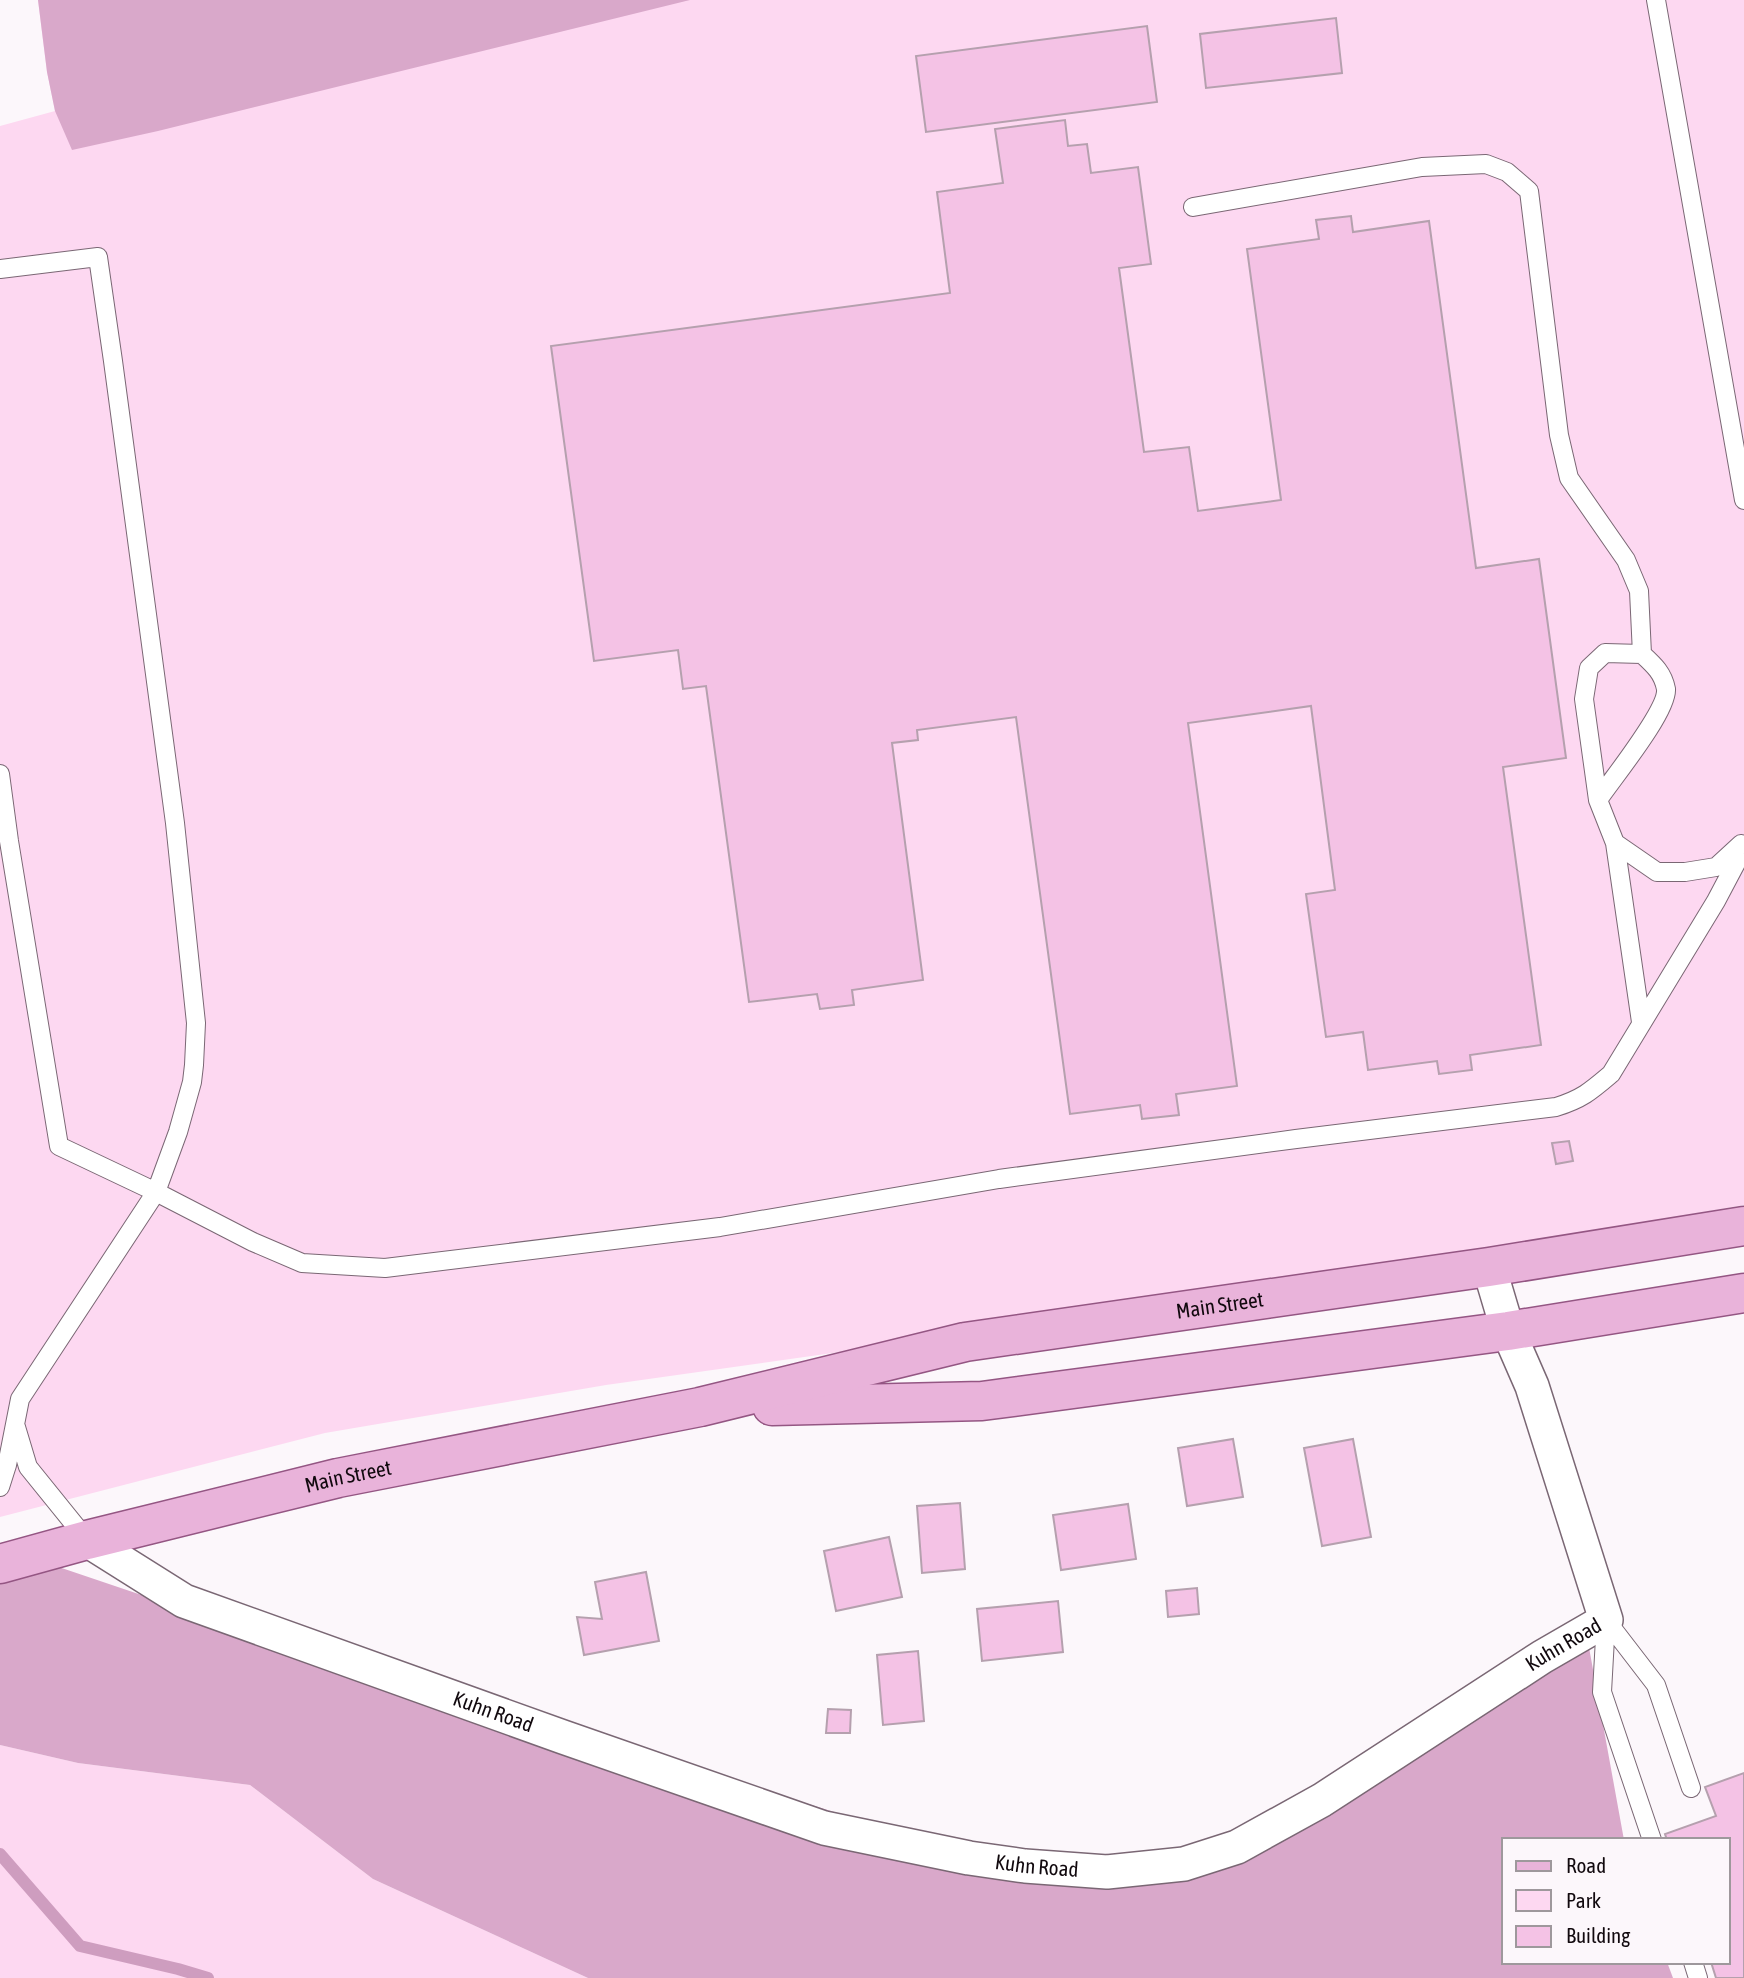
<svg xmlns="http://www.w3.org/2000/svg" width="1744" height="1978" font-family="'Asap Condensed',sans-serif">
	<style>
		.green { fill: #fdd8f1 }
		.forest { fill: #d9a8ca }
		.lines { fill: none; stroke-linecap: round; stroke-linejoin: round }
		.stream { stroke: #ce9dbf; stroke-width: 12 }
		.building { fill: #f4c2e5; stroke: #b5a0ae; stroke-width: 2 }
		.service-casing { stroke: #7a6774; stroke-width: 20 }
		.minor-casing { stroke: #7a6774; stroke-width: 36 }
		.primary-casing { stroke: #945683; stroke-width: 41 }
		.service { stroke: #fff; stroke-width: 18 }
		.minor { stroke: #fff; stroke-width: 33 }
		.primary { stroke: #e9b3da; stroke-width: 38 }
		.labels { text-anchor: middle; stroke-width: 5; stroke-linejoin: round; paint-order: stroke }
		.street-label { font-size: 21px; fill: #11090e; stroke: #fcf7fb }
	</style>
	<rect width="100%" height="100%" fill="#fcf7fb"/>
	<path class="green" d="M 38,0 L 1744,0 L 1744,1205 L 1178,1304 L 606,1385 L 325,1433 L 0,1517 L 0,126 L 55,111 L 47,72 Z
		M 0,1745 L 78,1763 L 250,1785 L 373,1879 L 588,1978 L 0,1978 Z"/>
	<path class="forest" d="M 38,0 L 690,0 L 158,131 L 72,150 L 55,111 L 47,72 Z
		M 35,1559 L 180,1608 L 898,1832 L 1042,1862 L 1192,1863 L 1584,1620 L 1624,1840 L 1504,1840 L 1504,1962 L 1667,1962 L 1673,1978 L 588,1978 L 373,1879 L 250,1785 L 78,1763 L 0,1745 L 0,1567 Z"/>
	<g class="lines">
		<path class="stream" d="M 0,1854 L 80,1946 L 178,1969 L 208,1978"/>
	</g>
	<path class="building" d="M 1336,18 L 1342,73 L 1206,88 L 1200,34 Z
		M 1147,26 L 1157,102 L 926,132 L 916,56 Z
		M 1065,120 L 1068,146 L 1087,144 L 1091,173 L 1138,167 L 1151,264 L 1119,268 L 1144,452 L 1189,447 L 1198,511 L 1281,500 L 1247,249 L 1319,239 L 1316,220 L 1351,216 L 1353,232 L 1429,221 L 1476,568 L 1539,559 L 1566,758 L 1503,767 L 1541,1045 L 1470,1055 L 1472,1070 L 1439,1074 L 1437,1061 L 1368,1070 L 1363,1032 L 1326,1037 L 1306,894 L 1335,890 L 1311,706 L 1188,723 L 1237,1086 L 1176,1094 L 1179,1115 L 1142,1119 L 1140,1105 L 1070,1114 L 1016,717 L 917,730 L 918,740 L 892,743 L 923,980 L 852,990 L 854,1005 L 820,1009 L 817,994 L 749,1002 L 706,686 L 683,689 L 678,650 L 594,661 L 551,346 L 950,293 L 937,192 L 1003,183 L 995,129 Z
		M 1569,1141 L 1573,1161 L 1556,1164 L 1552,1143 Z
		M 1233,1439 L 1243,1497 L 1187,1506 L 1178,1448 Z
		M 1353,1439 L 1371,1537 L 1322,1546 L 1304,1448 Z
		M 960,1503 L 965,1569 L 922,1573 L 917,1506 Z
		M 1128,1504 L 1136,1559 L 1061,1570 L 1053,1515 Z
		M 889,1537 L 902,1597 L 836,1611 L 824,1551 Z
		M 646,1572 L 659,1641 L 584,1655 L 577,1617 L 602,1619 L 595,1582 Z
		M 1197,1588 L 1199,1614 L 1168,1617 L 1166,1591 Z
		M 1058,1601 L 1063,1652 L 982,1661 L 977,1609 Z
		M 918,1651 L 924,1721 L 883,1725 L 877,1655 Z
		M 828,1709 L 851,1710 L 850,1733 L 826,1733 Z
		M 1744,1773 L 1744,1978 L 1716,1978 L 1711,1962 L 1728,1962 L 1728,1840 L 1667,1840 L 1665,1834 L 1716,1816 L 1705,1787 Z"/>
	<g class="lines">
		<g class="service-casing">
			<path id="service" d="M 1656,0 L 1744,500
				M 1193,207 L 1422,167 L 1486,164 L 1507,172 L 1529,191 L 1559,435 L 1569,478 L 1626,560 L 1639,591 L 1642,654
				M 0,269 L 98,257 L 113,361 L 175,823 L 196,1023 L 194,1065 L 192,1082 L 178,1132 L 156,1192 L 20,1399 L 7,1465 L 0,1487
				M 0,774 L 9,841 L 59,1146 L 156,1192 L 253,1242 L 302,1263 L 385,1268 L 720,1227 L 999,1179 L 1296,1139 L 1556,1107 C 1582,1099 1591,1091 1611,1074 L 1716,901 L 1744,848
				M 1598,800 C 1612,779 1668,711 1666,689 C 1663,673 1654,665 1642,654 L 1605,653 L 1589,668 L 1584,699 L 1598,800 L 1615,843 L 1641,1022
				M 1615,843 L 1657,872 L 1685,872 L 1716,867 L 1741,844
				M 16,1427 L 28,1467 L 87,1540
				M 1606,1620 L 1602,1692 L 1652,1840
				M 1606,1620 L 1656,1685 L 1691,1788
				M 1693,1962 L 1698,1978"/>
		</g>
		<g class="minor-casing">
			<g id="minor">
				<path id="s1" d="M 87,1540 L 184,1601 L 563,1737 L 824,1828 L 969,1858 L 1025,1866 L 1107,1872 L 1184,1864 L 1237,1847 L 1322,1800 L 1542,1657 L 1606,1620 L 1532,1386 L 1508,1331 L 1489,1267"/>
			</g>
		</g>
		<g class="primary-casing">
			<g id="primary">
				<path d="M 772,1406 L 982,1401 L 1508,1331 L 1744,1293"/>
				<path id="s2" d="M 0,1564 L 87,1540 L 338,1478 L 700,1407 L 965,1342 L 1489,1267 L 1744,1226"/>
			</g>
		</g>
		<use href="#service" class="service"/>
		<use href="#minor" class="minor"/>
		<use href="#primary" class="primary"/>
	</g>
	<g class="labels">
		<g class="street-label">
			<text dy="7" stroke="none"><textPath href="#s2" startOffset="1248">Main Street</textPath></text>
			<text dy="7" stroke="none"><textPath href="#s2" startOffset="359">Main Street</textPath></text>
			<text dy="7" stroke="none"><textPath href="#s1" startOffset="1598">Kuhn Road</textPath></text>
			<text dy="7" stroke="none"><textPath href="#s1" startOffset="443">Kuhn Road</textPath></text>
			<text dy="7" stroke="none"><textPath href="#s1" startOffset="1010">Kuhn Road</textPath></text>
		</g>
	</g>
	<rect x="1502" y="1838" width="228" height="126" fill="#fcf7fb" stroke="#9e989c" stroke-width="2"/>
	<rect x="1516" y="1861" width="35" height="10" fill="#e9b3da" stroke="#9e989c" stroke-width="2"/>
	<text x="1566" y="1873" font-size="21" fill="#11090e">Road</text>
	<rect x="1516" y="1890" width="35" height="21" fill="#fdd8f1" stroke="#9e989c" stroke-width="2"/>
	<text x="1566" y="1908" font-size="21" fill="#11090e">Park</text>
	<rect x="1516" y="1926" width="35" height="21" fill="#f4c2e5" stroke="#9e989c" stroke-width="2"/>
	<text x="1566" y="1943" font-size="21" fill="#11090e">Building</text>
</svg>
